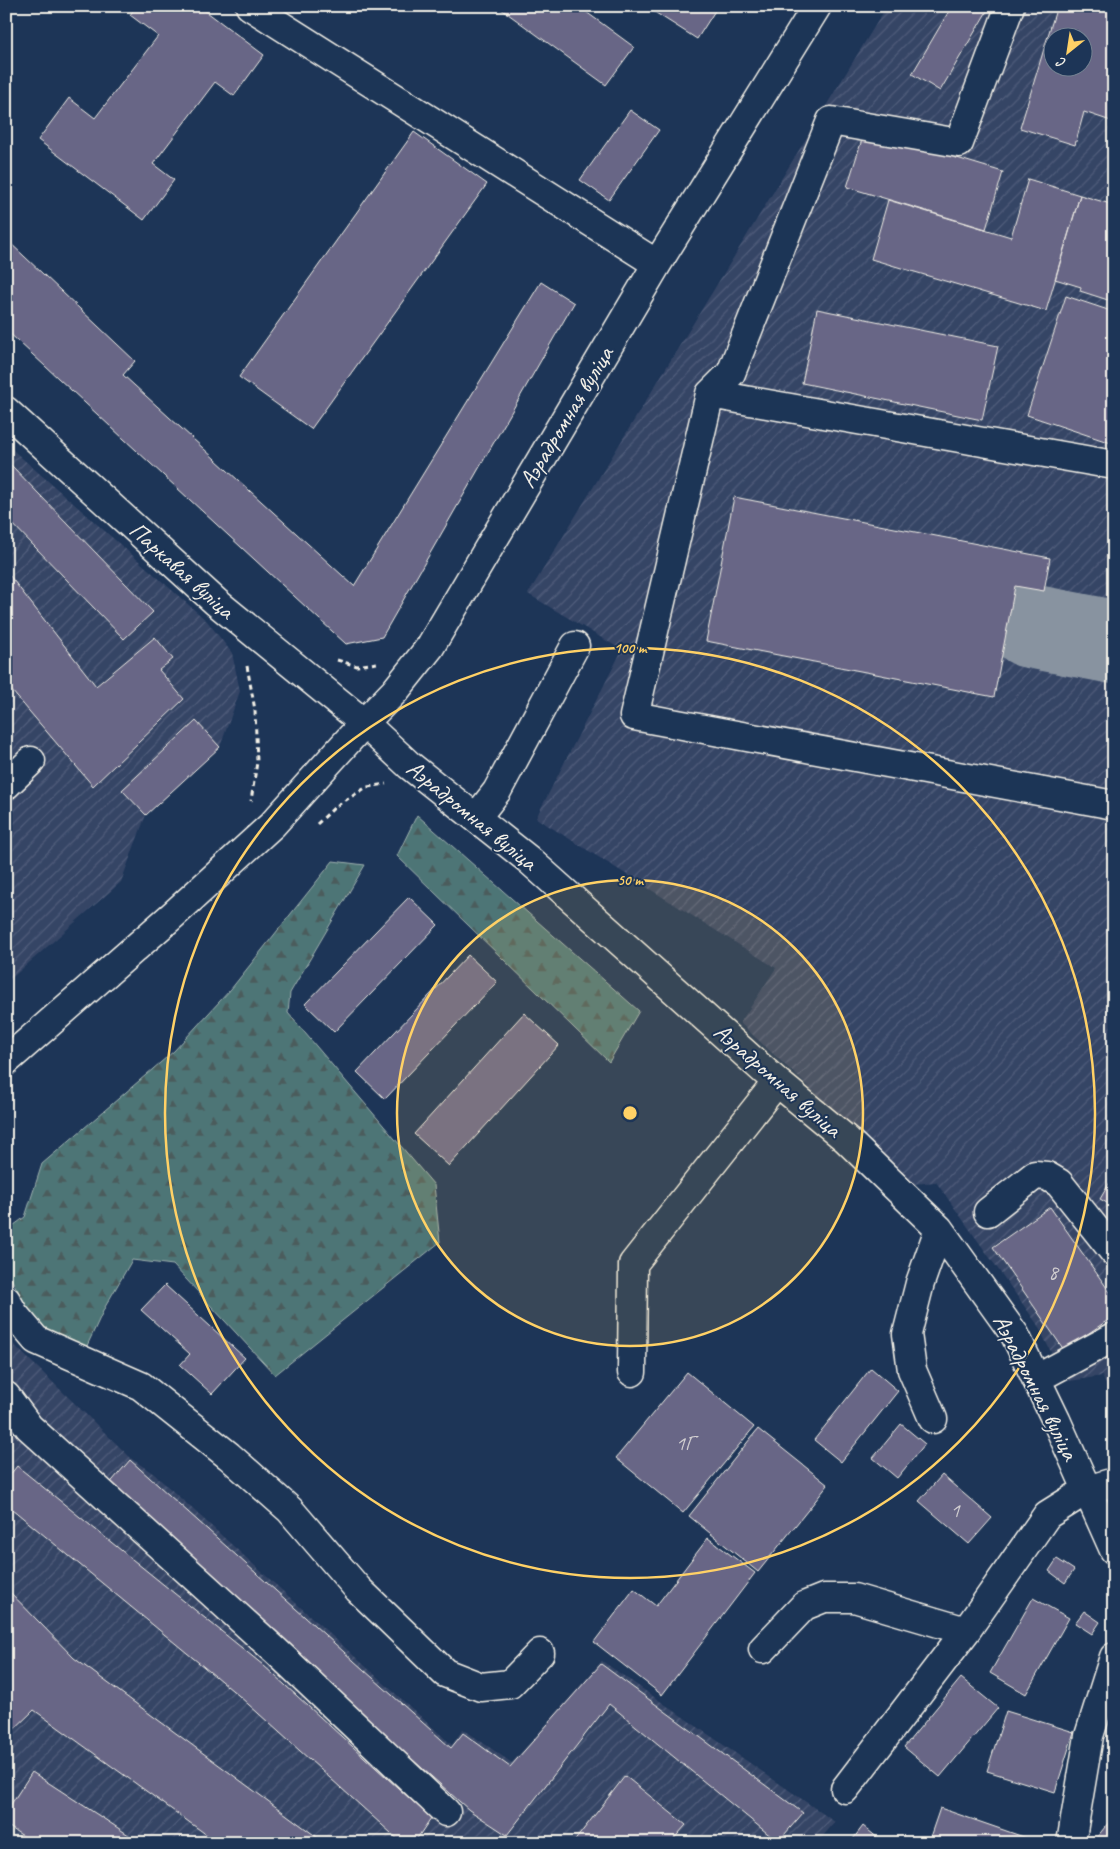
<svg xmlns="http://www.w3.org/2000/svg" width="1120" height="1849" font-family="Caveat,sans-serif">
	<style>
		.industrial { fill: url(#industrial-furrows); fill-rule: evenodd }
		.forest { fill: url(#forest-firs); stroke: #a0b2af }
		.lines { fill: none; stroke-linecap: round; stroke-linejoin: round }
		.taxiway { stroke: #8893a0; stroke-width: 84 }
		.building { fill: #686686; stroke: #f4f1e8; fill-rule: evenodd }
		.minor-casing { stroke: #f4f1e8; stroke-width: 31 }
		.path { stroke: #f4f1e8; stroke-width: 3; stroke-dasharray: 5 4; stroke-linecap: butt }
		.minor { stroke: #1d3557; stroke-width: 28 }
		.ring { fill: none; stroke: #ffd166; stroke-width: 2.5 }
		.labels { text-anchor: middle; stroke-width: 4; stroke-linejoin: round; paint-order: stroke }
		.number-label { font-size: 21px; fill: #d1ced0 }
		.street-label { font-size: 24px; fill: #f4f1e8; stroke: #1d3557 }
		.centre { fill: #ffd166; stroke: #1d3557; stroke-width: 2.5 }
		.ring-label { font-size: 15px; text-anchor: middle; font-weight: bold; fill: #ffd166; stroke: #1d3557; stroke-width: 4; stroke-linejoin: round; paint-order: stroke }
	</style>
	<defs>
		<pattern id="industrial-furrows" width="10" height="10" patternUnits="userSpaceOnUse" patternTransform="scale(1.25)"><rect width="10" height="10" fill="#344465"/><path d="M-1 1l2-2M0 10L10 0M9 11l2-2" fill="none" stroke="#525f7b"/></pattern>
		<pattern id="forest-firs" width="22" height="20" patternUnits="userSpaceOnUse" patternTransform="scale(1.25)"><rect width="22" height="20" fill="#4d7476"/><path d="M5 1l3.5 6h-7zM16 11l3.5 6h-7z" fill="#4b5c5c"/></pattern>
	</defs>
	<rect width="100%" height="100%" fill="#1d3557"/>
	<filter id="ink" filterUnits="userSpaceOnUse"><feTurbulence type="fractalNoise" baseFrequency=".02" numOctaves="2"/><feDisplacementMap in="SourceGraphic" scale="10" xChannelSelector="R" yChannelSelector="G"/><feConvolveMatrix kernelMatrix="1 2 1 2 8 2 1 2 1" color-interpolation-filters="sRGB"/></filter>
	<g filter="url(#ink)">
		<path class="industrial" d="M 887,6 L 1114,6 L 1114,1402 L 1102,1376 L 1070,1381 L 1059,1368 L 1037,1324 L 936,1182 L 913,1184 L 740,1023 L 776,968 L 536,818 L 622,650 L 528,594 ZM 1052,38 L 1082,38 L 1082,68 L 1052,68 Z
			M 6,444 L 207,621 L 232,653 L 240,691 L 220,747 L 146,815 L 121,882 L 6,983 Z
			M 6,1337 L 132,1459 L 154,1474 L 452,1745 L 463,1729 L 512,1763 L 602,1661 L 835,1822 L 817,1843 L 6,1843 Z"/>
		<path class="forest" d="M 417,815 L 639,1011 L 609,1062 L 397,856 Z
			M 333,861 L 365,865 L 290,993 L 288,1013 L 434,1185 L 440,1242 L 275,1375 L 173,1265 L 132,1260 L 105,1307 L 85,1350 L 38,1326 L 6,1270 L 6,1231 L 25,1217 L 42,1164 L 174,1051 L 231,989 Z"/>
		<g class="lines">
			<path class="taxiway" d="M 1030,626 L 1114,642"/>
		</g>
		<path class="building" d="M 136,6 L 199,6 L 264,55 L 234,96 L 215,82 L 153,164 L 174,180 L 144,220 L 38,140 L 69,98 L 95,118 L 158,36 L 130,15 Z
			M 497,6 L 578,6 L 634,47 L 606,85 Z
			M 645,6 L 718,6 L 697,39 Z
			M 952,6 L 990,6 L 940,91 L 912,74 Z
			M 1057,6 L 1114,6 L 1114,122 L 1084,112 L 1075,145 L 1020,128 ZM 1052,38 L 1082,38 L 1082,68 L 1052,68 Z
			M 630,110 L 659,130 L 609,200 L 580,180 Z
			M 865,130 L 1003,172 L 986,229 L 847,187 Z
			M 414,132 L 487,184 L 311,429 L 239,377 Z
			M 1028,179 L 1080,195 L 1046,311 L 871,259 L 888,200 L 1011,237 Z
			M 1080,195 L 1114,205 L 1114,302 L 1080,291 L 1081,287 L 1055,279 Z
			M 6,239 L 135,361 L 123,375 L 354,586 L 541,282 L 574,303 L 382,637 L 346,644 L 6,330 Z
			M 1066,296 L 1114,312 L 1114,444 L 1027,415 Z
			M 817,309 L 998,346 L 982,420 L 802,383 Z
			M 11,465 L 153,612 L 124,639 L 6,517 L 6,470 Z
			M 734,497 L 1050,558 L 1044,591 L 1015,586 L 994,697 L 706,641 Z
			M 6,571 L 96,686 L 155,637 L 173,659 L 159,670 L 184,699 L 93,786 L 6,684 Z
			M 196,721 L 220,747 L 146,815 L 122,790 Z
			M 409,897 L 438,925 L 334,1032 L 305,1004 Z
			M 468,955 L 497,982 L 385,1099 L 357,1072 Z
			M 524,1013 L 559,1045 L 449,1166 L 414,1134 Z
			M 1110,1182 L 1114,1184 L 1114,1207 L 1100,1199 Z
			M 1050,1207 L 1114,1298 L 1114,1316 L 1064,1350 L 993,1247 Z
			M 165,1285 L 245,1358 L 212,1394 L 180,1365 L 190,1354 L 141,1310 Z
			M 871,1368 L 898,1391 L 841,1462 L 814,1440 Z
			M 687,1372 L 754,1427 L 683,1513 L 616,1458 Z
			M 901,1424 L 925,1444 L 897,1478 L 873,1458 Z
			M 758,1429 L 828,1485 L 758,1572 L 689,1516 Z
			M 130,1460 L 451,1748 L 463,1733 L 510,1767 L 601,1664 L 803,1813 L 778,1842 L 609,1704 L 507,1835 L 469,1810 L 107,1487 Z
			M 17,1466 L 263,1665 L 431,1818 L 414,1843 L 402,1843 L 238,1695 L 6,1504 L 6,1480 Z
			M 942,1475 L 992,1518 L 969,1544 L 919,1501 Z
			M 708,1538 L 755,1573 L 662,1695 L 594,1642 L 634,1589 L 656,1606 Z
			M 1057,1559 L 1074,1570 L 1065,1583 L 1049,1571 Z
			M 6,1588 L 74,1658 L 325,1843 L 218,1843 L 34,1710 L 6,1737 Z
			M 1033,1598 L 1069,1618 L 1026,1694 L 990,1673 Z
			M 1084,1611 L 1100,1622 L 1092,1634 L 1075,1623 Z
			M 961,1678 L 998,1708 L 940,1777 L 904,1747 Z
			M 1006,1711 L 1074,1732 L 1055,1792 L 987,1771 Z
			M 32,1772 L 141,1843 L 34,1843 L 6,1825 L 6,1812 Z
			M 625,1776 L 686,1825 L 670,1843 L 573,1843 Z
			M 940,1808 L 1041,1843 L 928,1843 Z
			M 1114,1816 L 1114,1843 L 1092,1843 Z
			M 863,1826 L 884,1843 L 850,1843 Z"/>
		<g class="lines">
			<g class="minor-casing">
				<path id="minor" d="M 250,6 L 657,264
					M 710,394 L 731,373 L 831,121 L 959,143 L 1010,6
					M 6,411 L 216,602 L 364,723 L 409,765 L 529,860 L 777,1082 L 846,1139 L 939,1229 L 1015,1335 L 1056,1420 L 1114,1550
					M 1114,465 L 710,394 L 634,716 L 1114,805
					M 6,785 L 31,761
					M 476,818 L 497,791 L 575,646
					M 6,1061 L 173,915 L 272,825 L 364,723 L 395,691 L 430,647 L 657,264 L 817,6
					M 988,1212 L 1035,1175 L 1047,1176 L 1059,1183 L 1114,1252
					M 6,1300 L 14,1314 L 36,1340 L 141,1386 L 229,1456 L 290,1510 L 358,1589 L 445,1673 L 481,1687 L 510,1684 L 540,1653
					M 632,1372 L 633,1264 L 777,1082
					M 1036,1379 L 1114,1337
					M 6,1396 L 29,1427 L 276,1651 L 446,1812
					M 933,1419 L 912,1370 L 907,1334 L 920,1283 L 939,1229
					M 763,1649 L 804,1606 L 824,1598 L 854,1598 L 966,1631
					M 845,1789 L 966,1631 L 1047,1515 L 1087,1490 L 1114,1482
					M 1071,1843 L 1089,1736 L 1114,1657"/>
			</g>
			<path class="path" d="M 337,660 L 357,666 L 377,663
				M 247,666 L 255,710 L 257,762 L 251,801
				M 317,824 L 336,806 L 367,787 L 386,784"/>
			<use href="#minor" class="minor"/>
		</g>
	</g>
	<circle cx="630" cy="1113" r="233" fill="#ffd166" fill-opacity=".12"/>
	<g class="ring">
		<circle cx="630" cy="1113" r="233"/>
		<circle cx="630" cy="1113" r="465"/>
	</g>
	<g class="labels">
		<g class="number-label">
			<text x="1053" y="1279">8</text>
			<text x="685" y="1450">1Г</text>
			<text x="955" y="1517">1</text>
		</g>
		<g class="street-label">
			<text transform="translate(566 417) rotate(-59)" y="8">Аэрадромная вуліца</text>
			<text transform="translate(182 570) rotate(42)" y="8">Паркавая вуліца</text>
			<text transform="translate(472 815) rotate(39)" y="8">Аэрадромная вуліца</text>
			<text transform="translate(778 1080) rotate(41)" y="8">Аэрадромная вуліца</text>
			<text transform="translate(1036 1387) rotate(63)" y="8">Аэрадромная вуліца</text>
		</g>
	</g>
	<circle cx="630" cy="1113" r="8" class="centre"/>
	<g class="ring-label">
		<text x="630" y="653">100 m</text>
		<text x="630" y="885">50 m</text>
	</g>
	<rect width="1120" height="1849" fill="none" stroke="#1d3557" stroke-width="25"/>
	<rect x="12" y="12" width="1095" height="1824" fill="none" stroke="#f4f1e8" stroke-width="2" filter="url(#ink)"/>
	<g transform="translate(1068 52) rotate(210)"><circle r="24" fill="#1d3557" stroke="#738091"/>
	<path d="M0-4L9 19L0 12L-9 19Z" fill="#ffd166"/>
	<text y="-8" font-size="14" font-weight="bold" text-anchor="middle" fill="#f4f1e8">С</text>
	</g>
</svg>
